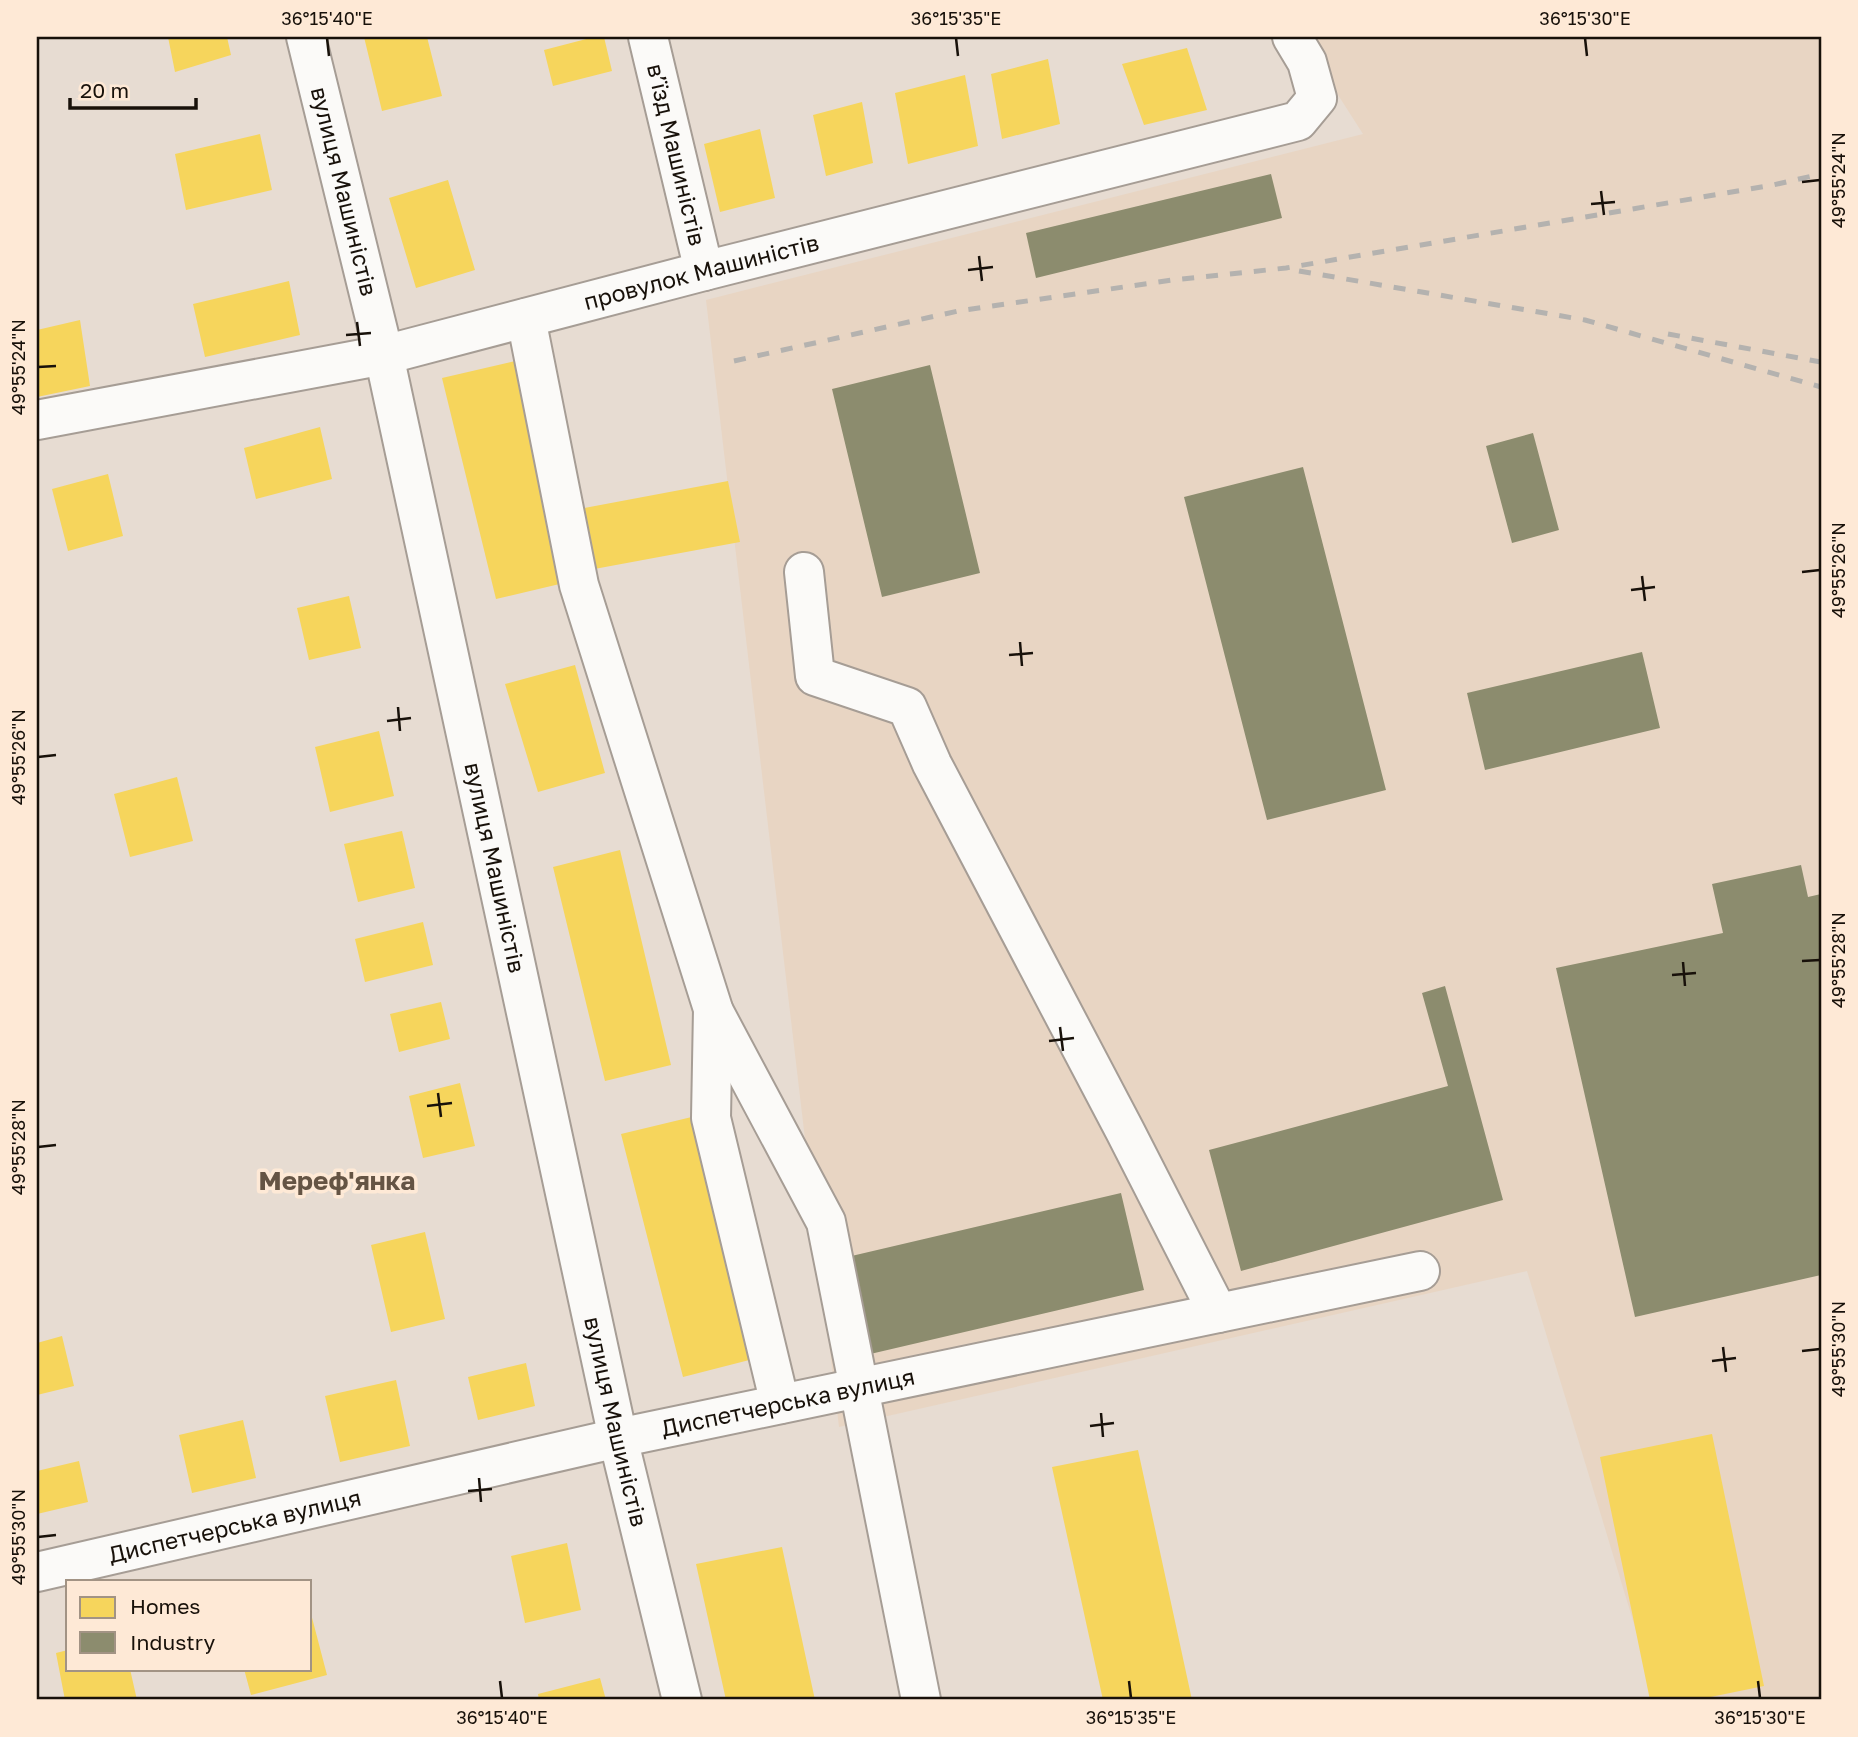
<svg xmlns="http://www.w3.org/2000/svg" width="1858" height="1737" font-family="'Golos Text',sans-serif">
	<style>
		.built { fill: #e8d5c3 }
		.homes { fill: #f6d55c }
		.industry { fill: #8c8c6e }
		.lines { fill: none; stroke-linecap: round; stroke-linejoin: round }
		.minor-casing { stroke: #a69d95; stroke-width: 42 }
		.minor { stroke: #fbfaf8; stroke-width: 38 }
		.rail { stroke: #b4b2af; stroke-width: 5; stroke-dasharray: 12 12; stroke-linecap: butt }
		.ticks { fill: none; stroke: #18110a; stroke-width: 2.5 }
		.labels { text-anchor: middle; stroke-width: 7; stroke-linejoin: round; paint-order: stroke }
		.street-label { font-size: 23px; fill: #18110a; stroke: #fee9d6 }
		.quarter-label { font-size: 26px; font-weight: bold; fill: #655444; stroke: #fee9d6 }
		.neatline { fill: none; stroke: #18110a; stroke-width: 2.5 }
		.ticks-label { font-size: 18px; text-anchor: middle; fill: #18110a }
	</style>
	<rect width="100%" height="100%" fill="#e7dcd2"/>
	<path class="built" d="M 1301,37 L 1821,37 L 1821,1700 L 1657,1700 L 1527,1271 L 839,1427 L 706,300 L 1363,134 Z"/>
	<path class="homes" d="M 168,37 L 227,37 L 231,55 L 175,72 Z
		M 364,37 L 427,37 L 442,96 L 382,111 Z
		M 594,37 L 604,37 L 612,71 L 553,86 L 544,50 Z
		M 1187,48 L 1207,110 L 1144,125 L 1122,64 Z
		M 1048,59 L 1060,124 L 1002,139 L 991,74 Z
		M 965,75 L 978,146 L 908,164 L 895,93 Z
		M 862,102 L 873,163 L 826,176 L 813,115 Z
		M 760,129 L 775,198 L 720,212 L 704,144 Z
		M 260,134 L 272,190 L 186,210 L 175,154 Z
		M 448,180 L 475,270 L 416,288 L 389,198 Z
		M 289,281 L 300,335 L 205,357 L 193,304 Z
		M 80,320 L 90,386 L 37,397 L 37,330 Z
		M 515,361 L 568,582 L 496,599 L 442,378 Z
		M 320,427 L 332,479 L 256,499 L 244,448 Z
		M 108,474 L 123,536 L 68,551 L 52,489 Z
		M 728,481 L 740,542 L 589,570 L 579,509 Z
		M 349,596 L 361,648 L 309,660 L 297,608 Z
		M 575,665 L 605,773 L 538,792 L 505,684 Z
		M 379,731 L 394,796 L 330,812 L 315,747 Z
		M 177,777 L 193,841 L 130,857 L 114,794 Z
		M 402,831 L 415,888 L 358,902 L 344,844 Z
		M 620,850 L 671,1065 L 605,1081 L 553,867 Z
		M 423,922 L 433,965 L 365,982 L 355,939 Z
		M 441,1002 L 450,1039 L 399,1052 L 390,1014 Z
		M 460,1083 L 475,1146 L 423,1158 L 409,1096 Z
		M 700,1115 L 761,1357 L 683,1377 L 621,1134 Z
		M 425,1232 L 445,1319 L 391,1332 L 371,1245 Z
		M 62,1336 L 74,1386 L 37,1395 L 37,1343 Z
		M 526,1363 L 535,1406 L 478,1420 L 468,1377 Z
		M 396,1380 L 410,1446 L 340,1462 L 325,1396 Z
		M 243,1420 L 256,1478 L 192,1493 L 179,1435 Z
		M 1712,1434 L 1764,1686 L 1696,1700 L 1650,1700 L 1600,1457 Z
		M 1138,1450 L 1192,1700 L 1103,1700 L 1052,1467 Z
		M 79,1461 L 88,1502 L 37,1514 L 37,1471 Z
		M 567,1543 L 581,1610 L 525,1623 L 511,1556 Z
		M 782,1547 L 815,1700 L 726,1700 L 696,1564 Z
		M 310,1610 L 327,1675 L 251,1695 L 244,1669 L 310,1669 Z
		M 68,1650 L 68,1669 L 130,1669 L 137,1700 L 65,1700 L 56,1653 Z
		M 600,1678 L 606,1700 L 539,1700 L 538,1694 Z"/>
	<path class="industry" d="M 1271,174 L 1282,218 L 1036,278 L 1026,233 Z
		M 930,365 L 980,573 L 882,597 L 832,389 Z
		M 1533,433 L 1559,530 L 1512,543 L 1486,446 Z
		M 1303,467 L 1386,790 L 1267,820 L 1184,497 Z
		M 1642,652 L 1660,728 L 1485,770 L 1467,693 Z
		M 1801,865 L 1808,897 L 1821,894 L 1821,1275 L 1635,1317 L 1556,968 L 1723,933 L 1712,884 Z
		M 1445,986 L 1503,1200 L 1241,1271 L 1209,1150 L 1448,1086 L 1422,993 Z
		M 1121,1193 L 1144,1290 L 866,1355 L 843,1258 Z"/>
	<g class="lines">
		<g class="minor-casing">
			<g id="minor">
				<path id="s1" d="M 306,37 L 384,355 L 618,1438 L 682,1700"/>
				<path id="s2" d="M 648,37 L 704,271"/>
				<path d="M 526,318 L 579,585 L 713,1009 L 711,1118 L 780,1404"/>
				<path id="s3" d="M 37,420 L 384,355 L 704,271 L 1298,121 L 1317,98 L 1307,62 L 1292,37"/>
				<path d="M 804,572 L 815,676 L 907,707 L 932,764 L 1125,1131 L 1218,1313"/>
				<path d="M 714,1012 L 826,1222 L 921,1700"/>
				<path id="s4" d="M 37,1572 L 618,1438 L 1420,1271"/>
			</g>
		</g>
		<use href="#minor" class="minor"/>
		<path class="rail" d="M 1299,271 L 1585,320 L 1821,387
			M 1668,334 L 1821,362
			M 734,361 L 958,311 L 1172,280 L 1286,268 L 1773,185 L 1821,174"/>
	</g>
	<path class="ticks" d="M 327,38 L 329,56M 956,38 L 958,56M 1585,38 L 1587,56M 1802,182 L 1820,180M 1601,191 L 1604,215M 1591,204 L 1615,202M 979,256 L 982,281M 968,270 L 993,267M 357,322 L 360,346M 346,335 L 371,333M 38,367 L 56,366M 1802,572 L 1820,570M 1642,576 L 1645,601M 1631,590 L 1655,587M 1020,642 L 1022,666M 1009,655 L 1033,653M 398,707 L 400,731M 387,721 L 411,718M 38,757 L 56,755M 1802,961 L 1820,960M 1683,962 L 1685,986M 1672,975 L 1696,973M 1060,1027 L 1063,1051M 1049,1041 L 1074,1038M 438,1093 L 441,1117M 427,1106 L 452,1103M 38,1147 L 56,1145M 1723,1347 L 1726,1372M 1802,1351 L 1820,1349M 1712,1361 L 1736,1358M 1101,1413 L 1103,1437M 1090,1426 L 1114,1423M 479,1478 L 481,1502M 468,1491 L 492,1489M 38,1537 L 56,1535M 500,1681 L 502,1698M 1129,1681 L 1131,1698M 1758,1681 L 1760,1698"/>
	<g class="labels">
		<g class="street-label">
			<text dy="8" stroke="none"><textPath href="#s2" startOffset="121">в’їзд Машиністів</textPath></text>
			<text dy="8" stroke="none"><textPath href="#s1" startOffset="159">вулиця Машиністів</textPath></text>
			<text dy="8" stroke="none"><textPath href="#s3" startOffset="681">провулок Машиністів</textPath></text>
			<text dy="8" stroke="none"><textPath href="#s1" startOffset="852">вулиця Машиністів</textPath></text>
			<text dy="8" stroke="none"><textPath href="#s4" startOffset="770">Диспетчерська вулиця</textPath></text>
			<text dy="8" stroke="none"><textPath href="#s1" startOffset="1419">вулиця Машиністів</textPath></text>
			<text dy="8" stroke="none"><textPath href="#s4" startOffset="203">Диспетчерська вулиця</textPath></text>
		</g>
		<g class="quarter-label">
			<text x="337" y="1190">Мереф'янка</text>
		</g>
	</g>
	<rect width="1858" height="1737" fill="none" stroke="#fee9d6" stroke-width="77"/>
	<rect x="66" y="1580" width="245" height="91" fill="#fee9d6" stroke="#a29384" stroke-width="2"/>
	<rect x="80" y="1597" width="35" height="21" fill="#f6d55c" stroke="#a29384" stroke-width="2"/>
	<text x="130" y="1614" font-size="21" fill="#18110a">Homes</text>
	<rect x="80" y="1632" width="35" height="21" fill="#8c8c6e" stroke="#a29384" stroke-width="2"/>
	<text x="130" y="1650" font-size="21" fill="#18110a">Industry</text>
	<path d="M70 98v10h126v-10" fill="none" stroke="#18110a" stroke-width="3.5"/>
	<text x="80" y="98" font-size="21" fill="#18110a" stroke="#fee9d6" stroke-width="5" paint-order="stroke">20 m</text>
	<rect x="38" y="38" width="1782" height="1660" class="neatline"/>
	<g class="ticks-label">
		<text x="327" y="25">36°15'40"E</text>
		<text x="956" y="25">36°15'35"E</text>
		<text x="1585" y="25">36°15'30"E</text>
		<text transform="translate(1839 180) rotate(-90)" y="6">49°55'24"N</text>
		<text transform="translate(19 367) rotate(-90)" y="6">49°55'24"N</text>
		<text transform="translate(1839 570) rotate(-90)" y="6">49°55'26"N</text>
		<text transform="translate(19 757) rotate(-90)" y="6">49°55'26"N</text>
		<text transform="translate(1839 960) rotate(-90)" y="6">49°55'28"N</text>
		<text transform="translate(19 1147) rotate(-90)" y="6">49°55'28"N</text>
		<text transform="translate(1839 1349) rotate(-90)" y="6">49°55'30"N</text>
		<text transform="translate(19 1537) rotate(-90)" y="6">49°55'30"N</text>
		<text x="502" y="1724">36°15'40"E</text>
		<text x="1131" y="1724">36°15'35"E</text>
		<text x="1760" y="1724">36°15'30"E</text>
	</g>
</svg>
